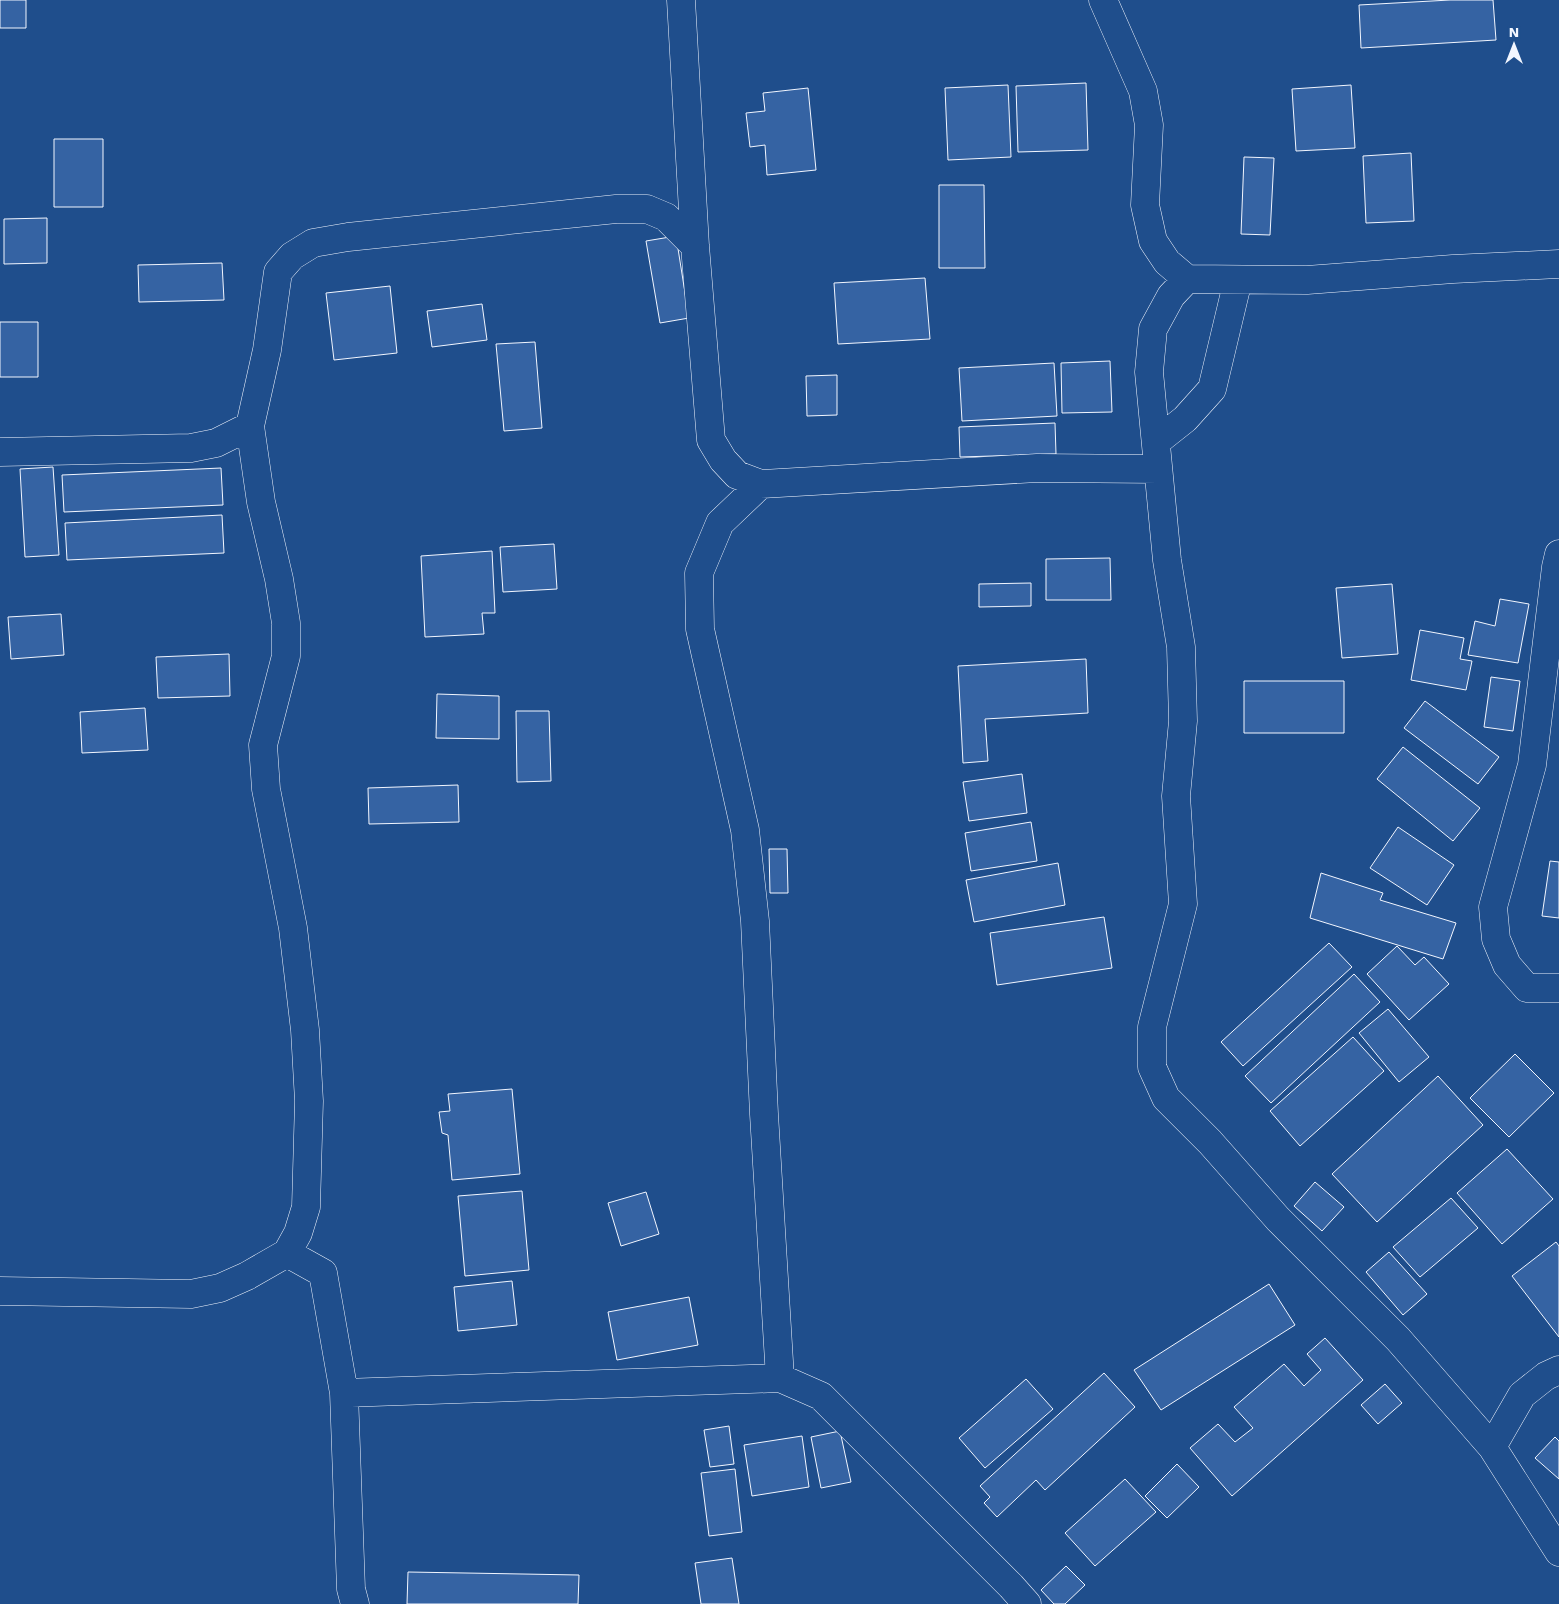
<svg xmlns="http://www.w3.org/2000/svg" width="1559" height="1604" font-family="'Work Sans',sans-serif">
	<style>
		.building { fill: #3563a3; stroke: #f2f6ff }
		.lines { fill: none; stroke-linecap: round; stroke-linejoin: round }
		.street-casing { stroke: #f2f6ff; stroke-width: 29 }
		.street { stroke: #1f4e8c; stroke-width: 28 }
	</style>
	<rect width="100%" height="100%" fill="#1f4e8c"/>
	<path class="building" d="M 0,0 L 26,0 L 26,28 L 0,28 Z
		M 1450,0 L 1493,0 L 1496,40 L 1361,48 L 1359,5 Z
		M 1086,83 L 1088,150 L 1018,152 L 1016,86 Z
		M 1008,85 L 1011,157 L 948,160 L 945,88 Z
		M 1351,85 L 1355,148 L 1296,151 L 1292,89 Z
		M 808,88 L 816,170 L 767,175 L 765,145 L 750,147 L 746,113 L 765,111 L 763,93 Z
		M 54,139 L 103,139 L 103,207 L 54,207 Z
		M 1411,153 L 1414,221 L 1366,223 L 1363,156 Z
		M 1244,157 L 1274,158 L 1270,235 L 1241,234 Z
		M 939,185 L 984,185 L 985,268 L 939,268 Z
		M 47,218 L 47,263 L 4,264 L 4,219 Z
		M 676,236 L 689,318 L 660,323 L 646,241 Z
		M 222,263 L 224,300 L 139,302 L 138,265 Z
		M 925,278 L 930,339 L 838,344 L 834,283 Z
		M 390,286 L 397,353 L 334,360 L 326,293 Z
		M 482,304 L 487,340 L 432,347 L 427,311 Z
		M 0,322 L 38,322 L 38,377 L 0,377 Z
		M 535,342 L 542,428 L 504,431 L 496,344 Z
		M 1110,361 L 1112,412 L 1062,413 L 1061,363 Z
		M 1054,363 L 1057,416 L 962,421 L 959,368 Z
		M 837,375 L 837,415 L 807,416 L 806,376 Z
		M 1055,423 L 1056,454 L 960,457 L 959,427 Z
		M 53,467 L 59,555 L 25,557 L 20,469 Z
		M 221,468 L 223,505 L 64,512 L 62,475 Z
		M 222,515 L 224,553 L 67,560 L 65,523 Z
		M 554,544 L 557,589 L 503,592 L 500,547 Z
		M 492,551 L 495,613 L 482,613 L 484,634 L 425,637 L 421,556 Z
		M 1110,558 L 1111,600 L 1046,600 L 1046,559 Z
		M 1031,583 L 1031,606 L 979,607 L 979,584 Z
		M 1392,584 L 1398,654 L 1342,658 L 1336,588 Z
		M 1500,599 L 1529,604 L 1518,663 L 1468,655 L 1475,621 L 1495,626 Z
		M 61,614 L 64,655 L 11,659 L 8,617 Z
		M 1420,630 L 1464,638 L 1460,659 L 1472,661 L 1466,690 L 1411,680 Z
		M 229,654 L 230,696 L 158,698 L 156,657 Z
		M 1086,659 L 1088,713 L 985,719 L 988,761 L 963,763 L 958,666 Z
		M 1491,677 L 1520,681 L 1513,731 L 1484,727 Z
		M 1244,681 L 1344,681 L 1344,733 L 1244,733 Z
		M 437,694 L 499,696 L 499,739 L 436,738 Z
		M 1425,701 L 1499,757 L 1478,784 L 1404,728 Z
		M 145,708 L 148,750 L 82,753 L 80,712 Z
		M 516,711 L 549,711 L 551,781 L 517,782 Z
		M 1403,747 L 1480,808 L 1453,841 L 1377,779 Z
		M 1022,774 L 1027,813 L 969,821 L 963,782 Z
		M 458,785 L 459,822 L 369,824 L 368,788 Z
		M 1031,822 L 1037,861 L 971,871 L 965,833 Z
		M 1398,827 L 1454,865 L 1427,905 L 1370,868 Z
		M 769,849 L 787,849 L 788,893 L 770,893 Z
		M 1550,861 L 1559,862 L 1559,918 L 1542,916 Z
		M 1058,863 L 1065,905 L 974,922 L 966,880 Z
		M 1321,873 L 1383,893 L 1380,900 L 1456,923 L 1443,959 L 1310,918 Z
		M 1104,917 L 1112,968 L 997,985 L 990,933 Z
		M 1329,943 L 1352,967 L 1243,1066 L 1221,1042 Z
		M 1397,946 L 1415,965 L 1424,957 L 1449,984 L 1409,1020 L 1367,974 Z
		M 1354,974 L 1380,1002 L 1271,1103 L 1245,1076 Z
		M 1388,1009 L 1429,1057 L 1399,1082 L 1359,1033 Z
		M 1353,1037 L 1384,1071 L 1300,1146 L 1270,1111 Z
		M 1515,1054 L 1554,1093 L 1509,1137 L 1470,1098 Z
		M 1438,1076 L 1483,1125 L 1377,1222 L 1332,1174 Z
		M 512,1089 L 520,1174 L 452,1180 L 448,1135 L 442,1133 L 439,1112 L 450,1111 L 448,1094 Z
		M 1507,1149 L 1553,1199 L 1502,1244 L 1457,1193 Z
		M 1315,1182 L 1344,1207 L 1322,1231 L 1294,1206 Z
		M 522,1191 L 529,1270 L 465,1276 L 458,1196 Z
		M 646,1192 L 659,1234 L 621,1246 L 608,1203 Z
		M 1451,1198 L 1478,1228 L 1420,1277 L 1393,1247 Z
		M 1556,1242 L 1559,1246 L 1559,1337 L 1512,1276 Z
		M 1389,1252 L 1427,1294 L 1403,1315 L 1366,1272 Z
		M 512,1281 L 517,1325 L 458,1331 L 454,1287 Z
		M 1269,1284 L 1295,1325 L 1161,1410 L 1134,1370 Z
		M 689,1297 L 698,1345 L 617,1360 L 608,1312 Z
		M 1325,1338 L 1363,1380 L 1232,1496 L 1190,1448 L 1218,1424 L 1235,1442 L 1253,1428 L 1234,1407 L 1284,1364 L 1304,1386 L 1321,1370 L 1307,1354 Z
		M 1104,1373 L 1135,1407 L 1045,1490 L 1036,1480 L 997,1517 L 984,1503 L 990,1497 L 980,1486 Z
		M 1026,1379 L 1053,1409 L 985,1468 L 959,1438 Z
		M 1385,1384 L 1402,1403 L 1378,1424 L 1361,1405 Z
		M 729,1426 L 734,1464 L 710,1467 L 704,1430 Z
		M 840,1431 L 851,1482 L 821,1488 L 811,1437 Z
		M 802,1436 L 809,1487 L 752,1496 L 744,1445 Z
		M 1555,1437 L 1559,1441 L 1559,1479 L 1535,1458 Z
		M 1177,1464 L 1199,1487 L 1167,1518 L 1145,1496 Z
		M 735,1469 L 742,1532 L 709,1536 L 701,1473 Z
		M 1125,1479 L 1156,1512 L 1095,1566 L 1065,1533 Z
		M 732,1558 L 739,1604 L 701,1604 L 695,1563 Z
		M 1066,1566 L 1085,1585 L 1065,1604 L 1054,1604 L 1041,1590 Z
		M 408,1572 L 579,1575 L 578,1604 L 407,1604 Z"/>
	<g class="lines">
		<g class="street-casing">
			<path id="street" d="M 681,0 L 695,246 L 711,440 L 723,460 L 737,475 L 761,484 L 1037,468 L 1158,469
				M 1103,0 L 1143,91 L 1149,125 L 1145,205 L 1153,241 L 1167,262 L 1187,279 L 1307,280 L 1453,269 L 1559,264
				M 1187,279 L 1171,296 L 1153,329 L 1149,372 L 1167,560 L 1181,647 L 1183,721 L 1176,796 L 1183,904 L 1152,1027 L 1152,1067 L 1166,1098 L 1210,1142 L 1278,1219 L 1398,1339 L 1492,1447 L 1559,1552
				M 1156,442 L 1185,419 L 1212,389 L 1238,280
				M 0,452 L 191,448 L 216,443 L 250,426
				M 761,484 L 720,523 L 699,573 L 700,629 L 745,830 L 755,921 L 764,1114 L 780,1378
				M 1559,554 L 1556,567 L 1532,765 L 1493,907 L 1496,939 L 1507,965 L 1527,988 L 1559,988
				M 287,1253 L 323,1273 L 344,1393 L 351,1589 L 355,1604
				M 0,1291 L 191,1294 L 220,1288 L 247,1276 L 287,1253 L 298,1233 L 306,1207 L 309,1101 L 305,1030 L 293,928 L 266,789 L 263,745 L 286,656 L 286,623 L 279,579 L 261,502 L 250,426 L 267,350 L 278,272 L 292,256 L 313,243 L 348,237 L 616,209 L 647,209 L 666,217 L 695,246
				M 344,1393 L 780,1378 L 821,1396 L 1011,1586 L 1027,1604
				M 1492,1447 L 1522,1395 L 1546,1376 L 1559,1370"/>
		</g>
		<use href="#street" class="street"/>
	</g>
	<g transform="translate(1514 45)" stroke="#1f4e8c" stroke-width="4" paint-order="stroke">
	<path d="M0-4L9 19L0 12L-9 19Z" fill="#f2f6ff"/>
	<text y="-8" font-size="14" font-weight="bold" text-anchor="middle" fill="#f2f6ff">N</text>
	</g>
</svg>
